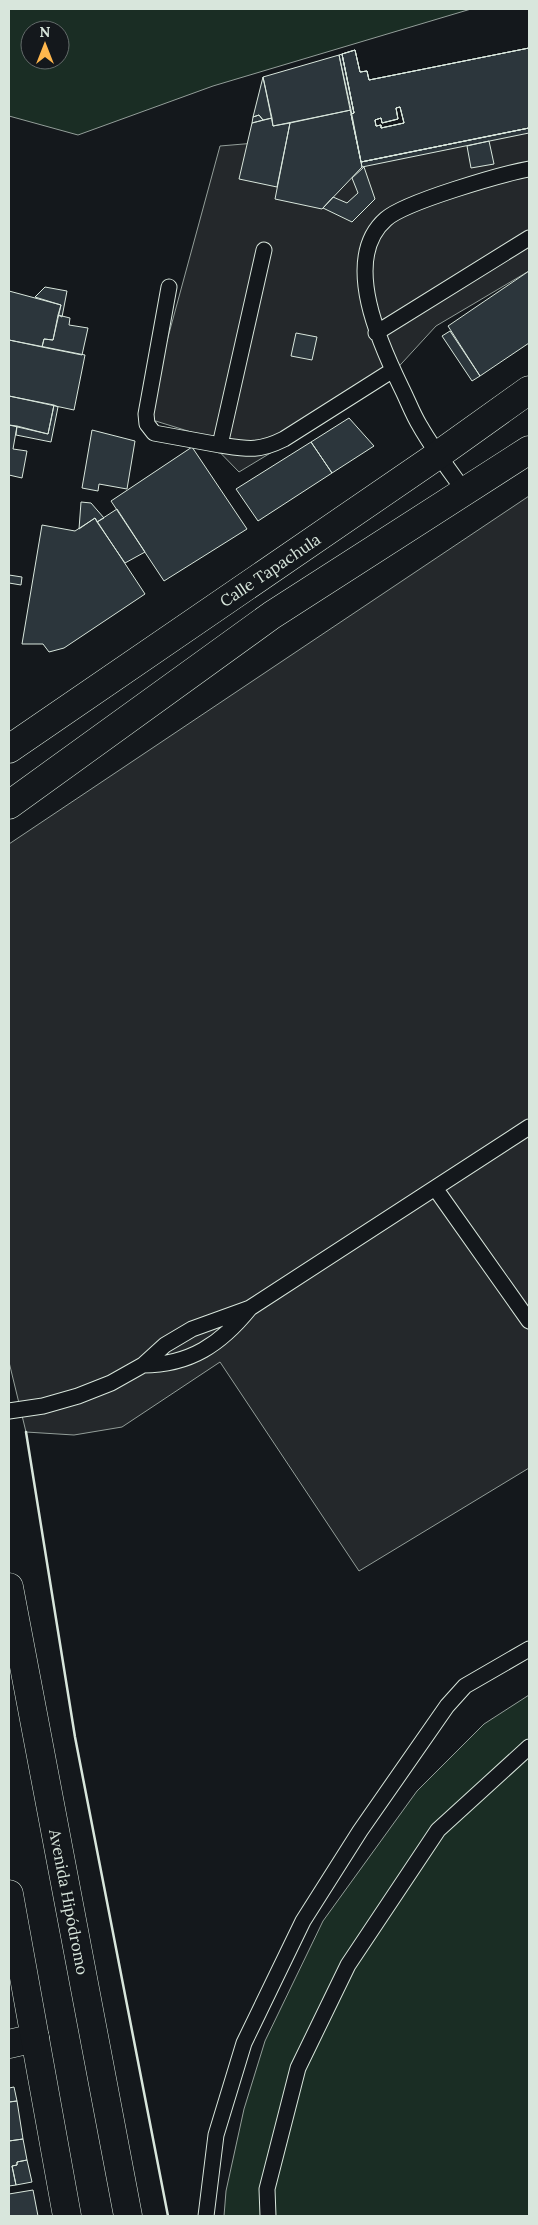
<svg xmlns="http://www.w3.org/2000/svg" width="538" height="2225" font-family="Lora,serif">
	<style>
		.green { fill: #1a2d24; stroke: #939e99; fill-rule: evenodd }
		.parking { fill: #24282b; stroke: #939e99 }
		.building { fill: #2c363c; stroke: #d8e6dc; fill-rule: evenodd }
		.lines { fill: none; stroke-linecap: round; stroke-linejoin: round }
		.lane-casing { stroke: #d8e6dc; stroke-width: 17 }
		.street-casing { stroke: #d8e6dc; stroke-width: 29 }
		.secondary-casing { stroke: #d8e6dc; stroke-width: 29 }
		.lane { stroke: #14181c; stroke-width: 15 }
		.street { stroke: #14181c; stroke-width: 28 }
		.secondary { stroke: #14181c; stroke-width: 28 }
		.wall { stroke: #d8e6dc; stroke-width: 2.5 }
		.labels { text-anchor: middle; stroke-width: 4; stroke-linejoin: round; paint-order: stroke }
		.street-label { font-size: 16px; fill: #d8e6dc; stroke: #14181c }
	</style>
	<rect width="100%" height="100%" fill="#14181c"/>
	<path class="green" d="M 9,9 L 471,9 L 213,86 L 78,135 L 9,116 ZM 30,30 L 60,30 L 60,60 L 30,60 Z
		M 529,1695 L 529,2216 L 224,2216 L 226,2191 L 244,2109 L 265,2041 L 323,1921 L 417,1791 L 484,1724 Z"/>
	<path class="parking" d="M 529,65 L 529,271 L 436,326 L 380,387 L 239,472 L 204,436 L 146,418 L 220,146 L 409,130 L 407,96 Z
		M 529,496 L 529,1468 L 359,1571 L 220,1362 L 122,1427 L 74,1435 L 26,1432 L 9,1362 L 9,844 Z"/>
	<path class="building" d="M 529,48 L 529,128 L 361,162 L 351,114 L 354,113 L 342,54 L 355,50 L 360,72 L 367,71 L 369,80 ZM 400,107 L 404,123 L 381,128 L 381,125 L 376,126 L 375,120 L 381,118 L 382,123 L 398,119 L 396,108 Z
		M 529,48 L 529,128 L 361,162 L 351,114 L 354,113 L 342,54 L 355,50 L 360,72 L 367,71 L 369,80 ZM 400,107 L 404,123 L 381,128 L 381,125 L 376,126 L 375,120 L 381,118 L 382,123 L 398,119 L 396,108 Z
		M 529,48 L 529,128 L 361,162 L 351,114 L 354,113 L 342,54 L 355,50 L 360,72 L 367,71 L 369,80 ZM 400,107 L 404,123 L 381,128 L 381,125 L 376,126 L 375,120 L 381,118 L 382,123 L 398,119 L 396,108 Z
		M 342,54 L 354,113 L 351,114 L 339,55 Z
		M 339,55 L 351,110 L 273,126 L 263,77 Z
		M 263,77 L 272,118 L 263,120 L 259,115 L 253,117 Z
		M 351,110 L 362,167 L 322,209 L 275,199 L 290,123 Z
		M 259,115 L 263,120 L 252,123 L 253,117 Z
		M 272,118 L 273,126 L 290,123 L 277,187 L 239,179 L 252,123 Z
		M 529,128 L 529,133 L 362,167 L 361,162 Z
		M 489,141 L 494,164 L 471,168 L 467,146 Z
		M 364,167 L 375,199 L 352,222 L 323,208 L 333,197 L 347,203 L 358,193 L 352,178 Z
		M 529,271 L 529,343 L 480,376 L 448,326 Z
		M 45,287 L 67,291 L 62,317 L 58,315 L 61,305 L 35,297 Z
		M 9,291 L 61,305 L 53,340 L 44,339 L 42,347 L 9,340 Z
		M 58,315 L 70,318 L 69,325 L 88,328 L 82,355 L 42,347 L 44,339 L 53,340 Z
		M 450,331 L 480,376 L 472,381 L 442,336 Z
		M 296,333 L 317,337 L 312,360 L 291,356 Z
		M 9,340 L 85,355 L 74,410 L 9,396 Z
		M 9,396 L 54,405 L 48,434 L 9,425 Z
		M 54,405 L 58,407 L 51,442 L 16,435 L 17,426 L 48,434 Z
		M 349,418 L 374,446 L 332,473 L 311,442 Z
		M 9,425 L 17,426 L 13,449 L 27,451 L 22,478 L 9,475 Z
		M 92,430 L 135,441 L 127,489 L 99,484 L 98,491 L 82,488 Z
		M 311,442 L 332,473 L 258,521 L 236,489 Z
		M 192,447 L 247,529 L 164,581 L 111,501 Z
		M 81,502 L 91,503 L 104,518 L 97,522 L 95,518 L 79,529 Z
		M 117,509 L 145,552 L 125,563 L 97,522 Z
		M 95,518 L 145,594 L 64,648 L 49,652 L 43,644 L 22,644 L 42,525 L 75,531 Z
		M 9,575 L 22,577 L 21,585 L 9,583 Z
		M 14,2087 L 17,2101 L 9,2102 L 9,2088 Z
		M 17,2101 L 23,2139 L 9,2141 L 9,2102 Z
		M 23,2139 L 27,2160 L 17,2162 L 17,2165 L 12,2166 L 16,2185 L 9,2186 L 9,2141 Z
		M 27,2160 L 32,2182 L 16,2185 L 12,2166 L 17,2165 L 17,2162 Z
		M 33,2190 L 38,2216 L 9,2216 L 9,2194 Z"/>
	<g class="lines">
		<g class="lane-casing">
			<path id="lane" d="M 264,250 L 220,445 C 247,449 258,452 284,439 L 393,370
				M 169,287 L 146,414 L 147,424 L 154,433 L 220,445
				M 376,333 L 529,238
				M 465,492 C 450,471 433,449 420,426 C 413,415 408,401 402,389 C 381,346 340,259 386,219 C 405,202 502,174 529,169
				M 435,1188 L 529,1321
				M 143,1365 C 190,1365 221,1344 250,1308
				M 9,1411 L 43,1406 L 78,1396 L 111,1383 L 143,1365 L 165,1345 L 192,1329 L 250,1308 L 529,1127
				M 206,2216 L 216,2135 L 244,2043 L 303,1921 L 360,1831 L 447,1706 L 465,1686 L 529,1649
				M 268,2216 L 267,2189 L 298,2068 L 348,1965 L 438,1830 L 529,1747"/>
		</g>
		<g class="street-casing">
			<path id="street" d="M 9,2044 L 35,2038"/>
		</g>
		<g class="secondary-casing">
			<path id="secondary" d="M 9,749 L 438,455 L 529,390
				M 9,805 L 272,615 L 529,450
				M 9,1587 L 128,2216
				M 9,1894 L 67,2216"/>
		</g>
		<use href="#lane" class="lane"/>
		<use href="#street" class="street"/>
		<use href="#secondary" class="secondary"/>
		<path class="wall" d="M 26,1432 L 75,1737 L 168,2216"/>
	</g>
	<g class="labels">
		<g class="street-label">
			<text transform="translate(270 570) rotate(-34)" y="6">Calle Tapachula</text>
			<text transform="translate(69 1902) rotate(79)" y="6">Avenida Hipódromo</text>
		</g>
	</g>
	<rect width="538" height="2225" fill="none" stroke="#d8e6dc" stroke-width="20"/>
	<g transform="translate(45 45)"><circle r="24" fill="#14181c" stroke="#626a69"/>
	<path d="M0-4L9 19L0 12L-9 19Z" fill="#ffb74d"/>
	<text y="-8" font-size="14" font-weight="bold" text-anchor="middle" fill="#d8e6dc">N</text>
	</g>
</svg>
